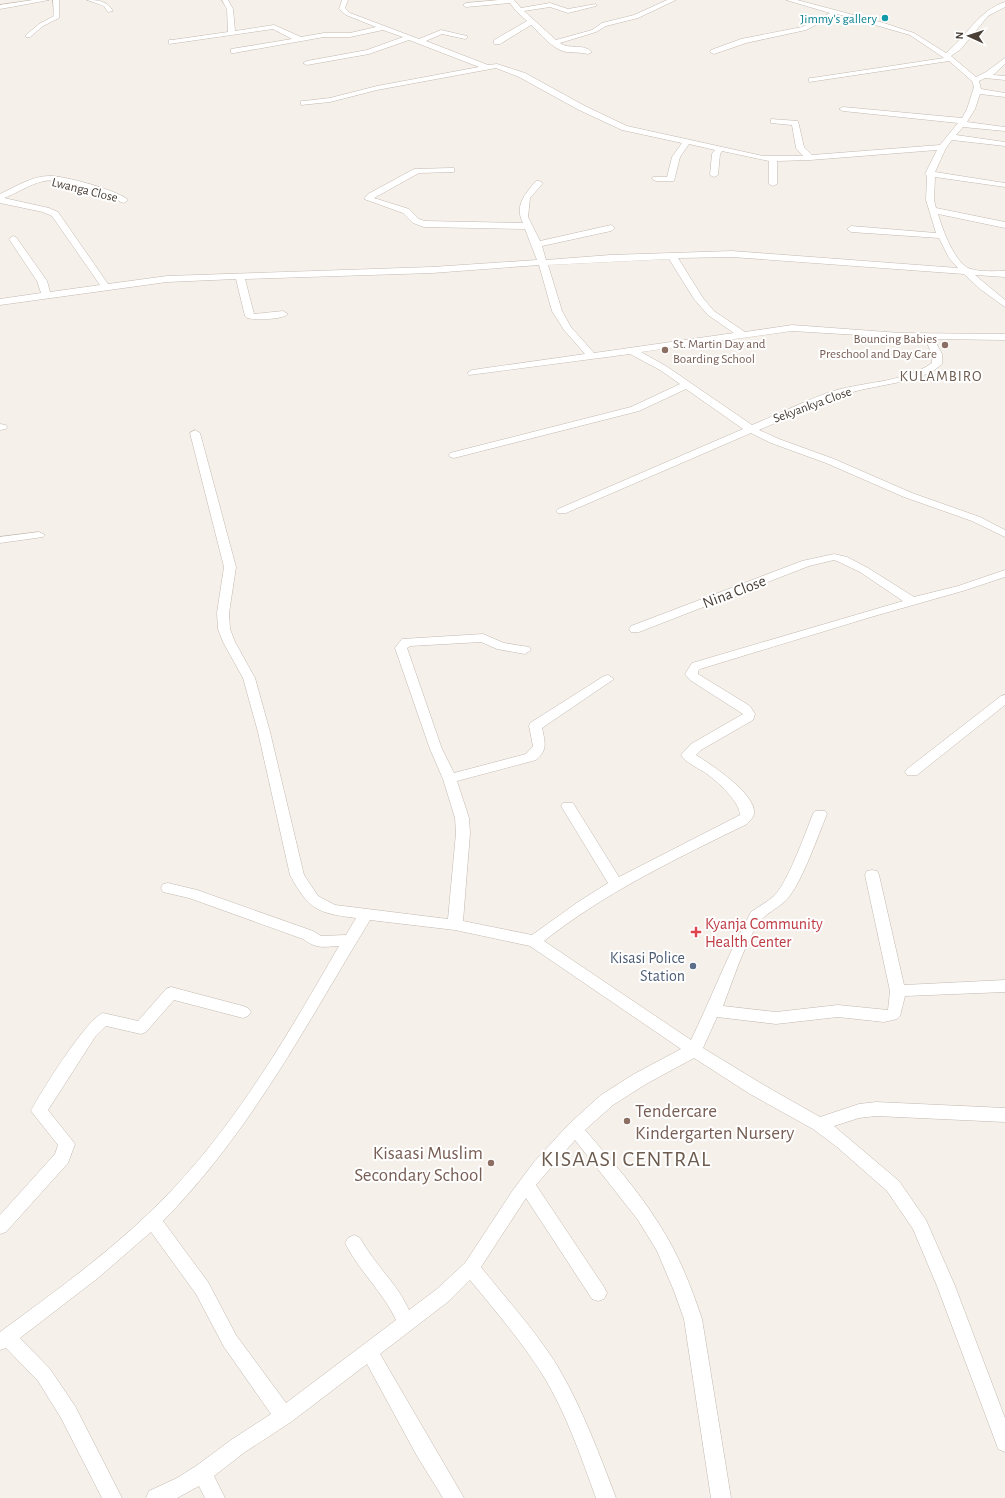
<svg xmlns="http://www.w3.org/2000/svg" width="1005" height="1498" font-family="'Alegreya Sans',sans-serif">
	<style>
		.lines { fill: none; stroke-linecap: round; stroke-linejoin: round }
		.minor-casing { stroke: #c4b9b0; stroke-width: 1 }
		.minor { fill: #fff; fill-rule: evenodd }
		.culture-dot { fill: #0f9aa8; stroke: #fff; stroke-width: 1.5 }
		.education-dot { fill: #8d6e63; stroke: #fff; stroke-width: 1.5 }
		.health-dot { fill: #e0444e; stroke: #fff; stroke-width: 1.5 }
		.service-dot { fill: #5c6f8a; stroke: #fff; stroke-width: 1.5 }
		.labels { text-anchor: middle; stroke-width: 4; stroke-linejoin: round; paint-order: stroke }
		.far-culture-label { font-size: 13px; fill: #0d838f; stroke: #fff; text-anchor: end }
		.far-street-label { font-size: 13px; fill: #4a4038; stroke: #fff }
		.far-education-label { font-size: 13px; fill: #785e54; stroke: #fff; text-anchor: end }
		.far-quarter-label { font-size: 15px; letter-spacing: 1px; fill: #6d5c4f; stroke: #fff }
		.street-label { font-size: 16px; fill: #4a4038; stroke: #fff }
		.health-label { font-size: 16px; fill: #be3a42; stroke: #fff; text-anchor: start }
		.service-label { font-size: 16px; fill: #4e5e75; stroke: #fff; text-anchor: end }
		.near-education-label { font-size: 19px; fill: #785e54; stroke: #fff; text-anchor: start }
		.near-quarter-label { font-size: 22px; letter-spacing: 1px; fill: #6d5c4f; stroke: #fff }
	</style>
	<rect width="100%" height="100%" fill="#f5f0ea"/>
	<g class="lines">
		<g class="minor-casing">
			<path id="minor" d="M 33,0 L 49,0 L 0,9 L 0,5 Z
				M 53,0 L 59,0 L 59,18 L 43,26 L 30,37 L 26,37 L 26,35 L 39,24 L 54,16 Z
				M 87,0 C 99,0 107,1 113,11 L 108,12 L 104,6 Z
				M 222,0 L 228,0 L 233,9 L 235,31 L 274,25 L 301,37 L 324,33 L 350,33 L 376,27 L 346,15 L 339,9 L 342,0 L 348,0 L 345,8 L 350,13 L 419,39 L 441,30 L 467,36 L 467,38 L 465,39 L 442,34 L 426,41 L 488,65 L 497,64 L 525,73 L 585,106 L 627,126 L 763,156 L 803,156 L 796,148 L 792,125 L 771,123 L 771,119 L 798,121 L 804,147 L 812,155 L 940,145 L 958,123 L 843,111 L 839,109 L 843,107 L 962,118 L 967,109 L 974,87 L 972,81 L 949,61 L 809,82 L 809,78 L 812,78 L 944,58 L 910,35 L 837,14 L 806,30 L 746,43 L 714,54 L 710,52 L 711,50 L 741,39 L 802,27 L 830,13 L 786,0 L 797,0 L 884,23 L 914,33 L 946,53 C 966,37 979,10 1005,2 L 1005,7 L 988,16 L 961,49 L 951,56 L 976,77 L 986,72 L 1005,58 L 1005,64 L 993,75 L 1005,76 L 1005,80 L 985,78 L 979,81 L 981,89 L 1005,93 L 1005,97 L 980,94 L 975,109 L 967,122 L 1005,127 L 1005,131 L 963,127 L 956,135 L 1005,142 L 1005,146 L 952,140 L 946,148 L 935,172 L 1005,183 L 1005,187 L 935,177 L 934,200 L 936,208 L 1005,222 L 1005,228 L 938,214 C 942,228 955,265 971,269 C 981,272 994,271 1005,271 L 1005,277 L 975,275 L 1005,300 L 1005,307 L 980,289 L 964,274 L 732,257 L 678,258 L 703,298 L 714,311 L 745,332 L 792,325 L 900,333 L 1005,334 L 1005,340 L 934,339 L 942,354 L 942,364 L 933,371 L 915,379 L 860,390 L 835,397 L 759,430 L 779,439 L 834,459 L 912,493 L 980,517 L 1005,530 L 1005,537 L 972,521 L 904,497 L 826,463 L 771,443 L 751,433 L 566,513 L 558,513 L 556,511 L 558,509 L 743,429 L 686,389 L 639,411 L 454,458 L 450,457 L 449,455 L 450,453 L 631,407 L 680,384 L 660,370 L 630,354 L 469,375 L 467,373 L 472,370 L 585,354 L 564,330 L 552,311 L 539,265 L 432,273 L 245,279 L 254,314 L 283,311 L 288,314 C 282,320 255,320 247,318 L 245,316 L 236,279 L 167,282 L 0,305 L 0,299 L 41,293 L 37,281 L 9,239 L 13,236 L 16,237 L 47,281 L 50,292 L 100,285 L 52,216 L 43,212 L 0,203 L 0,194 C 15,187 32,176 49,176 C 62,175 120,191 128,200 L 124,203 L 121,202 C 106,193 61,178 44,181 C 30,184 17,193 4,198 L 49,208 L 58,212 L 108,284 L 167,276 L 432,267 L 537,260 L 525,229 L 424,227 L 413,223 L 403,213 L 364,199 L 368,194 L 414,169 L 451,168 L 454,168 L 454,172 L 419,173 L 374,198 L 409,209 L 419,219 L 425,221 L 523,223 C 514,206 525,194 536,181 L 539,181 L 543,183 L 530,198 L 528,217 L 540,241 L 611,225 L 615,228 L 611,231 L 542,246 L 546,260 L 610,255 L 732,251 L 958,268 L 949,258 L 939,238 L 851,232 L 847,229 L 851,226 L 936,233 L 926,200 L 927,176 L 925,174 L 937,150 L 810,160 L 777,161 L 777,184 L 773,186 L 769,184 L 769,161 L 722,151 L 720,154 L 718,175 L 714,177 L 710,175 L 712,154 L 715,150 L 689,144 L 680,157 L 674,181 L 656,181 L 652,179 L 653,177 L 667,177 L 672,157 L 682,143 L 622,130 L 579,110 L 519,77 L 496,68 L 377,90 L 330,102 L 301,105 L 301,101 L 304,101 L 330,98 L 377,86 L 479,67 L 409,40 L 369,54 L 307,65 L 303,63 L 307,61 L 367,50 L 403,37 L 383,30 L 350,37 L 324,37 L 234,53 L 231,53 L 231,49 L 292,39 L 273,29 L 169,44 L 169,40 L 172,40 L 228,32 L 227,9 ZM 669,259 L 694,299 L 708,315 L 734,333 L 594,353 L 571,327 L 562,311 L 548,265 ZM 792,331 L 925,339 L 932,354 L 932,363 C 902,384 861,381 827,393 C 802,402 777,415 752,425 L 666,366 L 641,352 Z
				M 499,0 L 514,0 L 521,8 L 550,3 L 568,9 L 596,4 L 596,6 L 568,13 L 550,7 L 524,11 L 556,40 L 592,30 L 602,23 L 634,15 L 667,0 L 676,0 L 638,18 L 606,26 L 596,32 L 560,43 C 570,50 583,43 592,52 L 588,54 C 580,52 574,53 566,52 C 552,49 541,34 531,25 L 500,44 L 494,44 L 494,40 L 527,21 L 516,11 L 510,3 L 466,7 L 463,5 L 466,3 Z
				M 0,424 L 6,425 L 7,427 L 6,429 L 0,430 Z
				M 195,430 L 200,433 L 236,567 L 229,613 L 230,629 L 235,642 L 255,678 L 270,732 L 304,875 L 318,896 L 335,905 L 448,919 L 456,833 L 455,818 L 443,779 L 430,749 L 395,648 L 402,639 L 483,634 L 504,643 L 529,647 L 531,650 L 525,654 L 497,649 L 481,642 L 410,646 L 407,648 L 442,749 L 454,773 L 526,754 L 533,746 L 529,726 L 530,723 L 604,676 L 608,675 L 614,679 L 542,728 C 545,742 548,750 536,760 L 457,781 L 469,818 L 470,833 L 463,921 L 532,935 L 578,902 L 608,883 L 561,806 L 563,803 L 573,803 L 619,877 L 740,815 C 740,802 717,781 707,774 C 699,768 687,764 681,755 L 691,744 L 743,714 L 690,680 L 685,674 L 692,663 L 903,601 L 860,572 L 839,562 L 834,560 L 809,566 L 639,632 L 631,632 L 629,629 L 631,626 L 802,561 L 834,554 L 847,557 L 868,568 L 914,597 L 958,586 L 1005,570 L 1005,577 L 966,590 L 871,617 L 700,669 L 698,671 L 698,674 L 750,706 L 755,714 L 753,720 L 701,750 L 696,755 C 710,764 757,794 754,814 C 753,818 749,822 747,824 C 676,859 606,892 544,941 L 691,1040 C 711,999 727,956 749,916 L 751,912 C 758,907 767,902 774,896 C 788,882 805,834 813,814 L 815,811 L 825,811 L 827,814 C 817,838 804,877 789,897 C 781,907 769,911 761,920 C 746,939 732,983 723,1006 L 776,1012 L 838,1005 L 888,1010 L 890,991 L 865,875 L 867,871 L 872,870 L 877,871 L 879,875 L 904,985 L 1005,980 L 1005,992 L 905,996 L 900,1016 L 897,1019 L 884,1022 L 838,1017 L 776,1024 L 717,1017 L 703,1048 L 762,1084 L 820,1117 L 859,1104 L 876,1102 L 1005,1108 L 1005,1122 L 876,1116 L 859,1118 L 834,1126 L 899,1181 L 926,1220 L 955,1286 L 1005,1418 L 1005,1452 L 998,1449 L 996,1443 L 937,1286 L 913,1229 L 887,1191 L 837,1147 L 813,1129 L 750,1094 L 694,1058 L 646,1084 L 613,1105 L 585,1130 C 611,1160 638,1190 659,1224 C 678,1253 691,1286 702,1319 L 731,1498 L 711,1498 L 684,1319 L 674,1291 L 657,1251 L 638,1220 L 575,1140 L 536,1185 L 604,1287 L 607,1293 L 604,1299 L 598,1301 L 592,1299 L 526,1198 L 481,1267 C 507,1300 536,1331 558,1367 C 582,1408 599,1453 616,1498 L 596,1498 C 581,1457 567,1415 544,1377 C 523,1343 496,1312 470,1280 L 449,1301 L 380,1354 L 464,1498 L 443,1498 L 417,1456 L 367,1364 L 291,1422 L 245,1452 L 214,1476 L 225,1498 L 205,1498 L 199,1486 L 177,1498 L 146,1498 L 149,1491 L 177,1478 L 196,1466 L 231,1440 L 271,1414 L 224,1347 L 196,1294 L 151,1232 L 98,1278 L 20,1338 L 50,1369 L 75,1406 L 122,1498 L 102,1498 L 61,1418 L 38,1381 L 6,1348 L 0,1350 L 0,1332 C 60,1288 121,1244 172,1190 C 240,1118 290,1031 339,946 C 322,947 317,949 303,939 L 189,898 L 163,892 L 161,888 L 163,884 L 168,883 L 197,890 L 313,931 L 321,936 L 346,935 L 356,918 C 317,913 309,910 290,875 L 258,732 L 243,678 L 223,642 L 218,629 L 217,613 L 224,567 L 190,433 ZM 370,920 L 455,930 L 530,946 L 681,1049 L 634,1074 L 601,1095 L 569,1124 L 534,1162 L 513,1190 L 465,1263 L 437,1289 L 409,1310 C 397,1283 374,1264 360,1238 L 354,1235 L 348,1238 L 345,1243 C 359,1271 383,1292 396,1320 L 286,1403 L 236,1335 L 208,1282 L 163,1221 C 250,1133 306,1025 370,920 Z
				M 39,532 L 45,535 L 43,537 L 0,543 L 0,537 Z
				M 1005,695 L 1005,705 L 917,775 L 907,775 L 905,772 L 907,769 L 1001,696 Z
				M 171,987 L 243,1006 L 248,1008 L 251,1012 L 248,1016 L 243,1018 L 174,1000 L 146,1032 L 141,1034 L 106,1026 L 95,1037 L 48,1110 L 75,1144 L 68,1163 L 6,1232 L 0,1234 L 0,1215 L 55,1154 L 58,1145 L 31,1111 C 40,1093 87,1018 103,1013 L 138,1021 L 166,989 Z"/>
		</g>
		<use href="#minor" class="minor"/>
	</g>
	<circle class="culture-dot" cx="885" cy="18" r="4"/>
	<g class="education-dot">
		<circle cx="945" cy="345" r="4"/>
		<circle cx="665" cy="350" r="4"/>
		<circle cx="627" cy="1121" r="4"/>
		<circle cx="491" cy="1163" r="4"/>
	</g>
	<path class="health-dot" d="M694 926h4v4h4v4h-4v4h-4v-4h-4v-4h4z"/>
	<circle class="service-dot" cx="693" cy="966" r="4"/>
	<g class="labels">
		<g class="far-culture-label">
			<text x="877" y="23">Jimmy's gallery</text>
		</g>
		<g class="far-street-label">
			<text transform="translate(85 189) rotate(14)" y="5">Lwanga Close</text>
			<text transform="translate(812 404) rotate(-20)" y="5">Sekyankya Close</text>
		</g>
		<g class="far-education-label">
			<text x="937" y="343">Bouncing Babies<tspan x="937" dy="15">Preschool and Day Care</tspan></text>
			<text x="673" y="348" text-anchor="start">St. Martin Day and<tspan x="673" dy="15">Boarding School</tspan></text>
		</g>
		<g class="far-quarter-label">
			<text x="941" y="381">KULAMBIRO</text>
		</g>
		<g class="street-label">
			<text transform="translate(734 591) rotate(-21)" y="6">Nina Close</text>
		</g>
		<g class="health-label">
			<text x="705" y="929">Kyanja Community<tspan x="705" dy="18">Health Center</tspan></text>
		</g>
		<g class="service-label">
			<text x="685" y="963">Kisasi Police<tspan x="685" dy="18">Station</tspan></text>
		</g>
		<g class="near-education-label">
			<text x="635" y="1117">Tendercare<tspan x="635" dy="22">Kindergarten Nursery</tspan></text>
			<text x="483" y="1159" text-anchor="end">Kisaasi Muslim<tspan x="483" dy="22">Secondary School</tspan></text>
		</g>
		<g class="near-quarter-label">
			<text x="626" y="1166">KISAASI CENTRAL</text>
		</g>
	</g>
	<g transform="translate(969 36) rotate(273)" stroke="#ffffff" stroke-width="3" paint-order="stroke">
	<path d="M0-3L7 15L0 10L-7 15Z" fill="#4a4038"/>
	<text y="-6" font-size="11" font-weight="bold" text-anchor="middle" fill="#4a4038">N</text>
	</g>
</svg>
